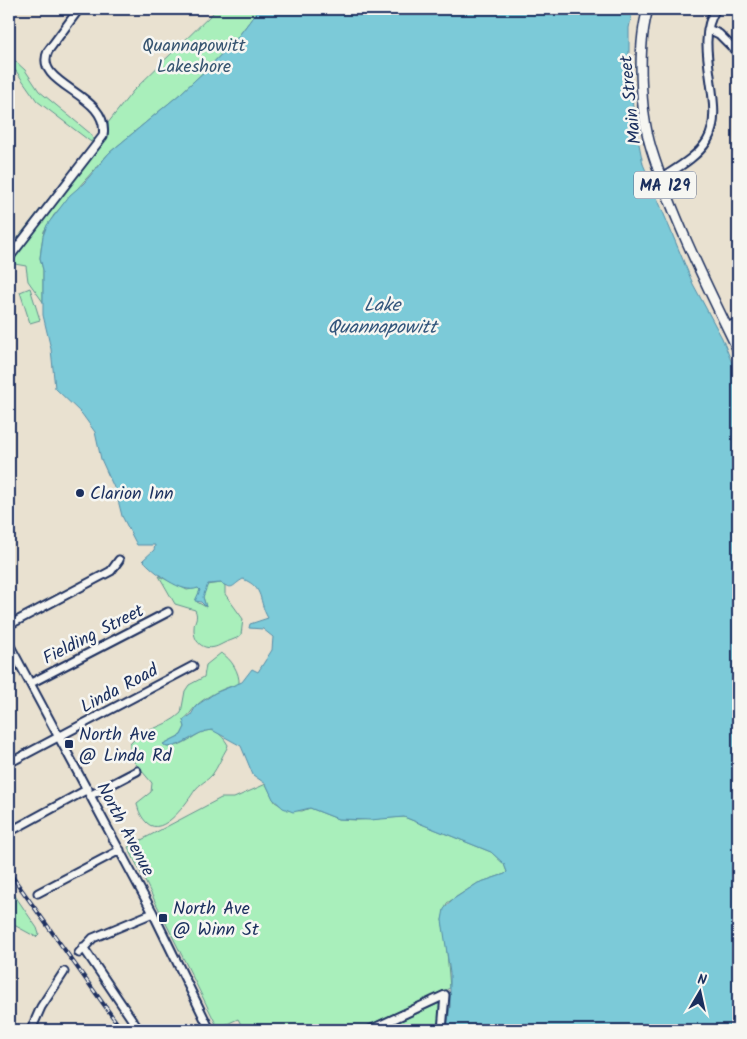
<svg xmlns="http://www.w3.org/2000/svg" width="747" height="1039" font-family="Kalam,sans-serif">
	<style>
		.green { fill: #a9efbb; stroke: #628f8c }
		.water { fill: #7bcad8; stroke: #558ca7 }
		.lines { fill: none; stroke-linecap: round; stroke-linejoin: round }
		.minor-casing { stroke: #1b2f5e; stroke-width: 11 }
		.major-casing { stroke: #1b2f5e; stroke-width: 12 }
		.minor { stroke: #f6f6f2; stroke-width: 7 }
		.major { stroke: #f6f6f2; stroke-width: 9 }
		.rail-casing { stroke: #1b2f5e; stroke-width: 4 }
		.rail { stroke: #f6f6f2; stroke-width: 2; stroke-dasharray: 5.5; stroke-linecap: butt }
		.poi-dot { fill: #1b2f5e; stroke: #f6f6f2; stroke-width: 2 }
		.labels { text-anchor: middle; stroke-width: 5; stroke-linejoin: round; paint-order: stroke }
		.shield { fill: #f6f6f2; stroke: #5d6b8a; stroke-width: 1 }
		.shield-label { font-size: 16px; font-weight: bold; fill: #1b2f5e }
		.park-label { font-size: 18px; fill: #375571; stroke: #f6f6f2 }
		.street-label { font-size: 18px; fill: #1b2f5e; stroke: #f6f6f2 }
		.poi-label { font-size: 18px; fill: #1b2f5e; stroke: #f6f6f2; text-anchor: start }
		.water-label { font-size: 19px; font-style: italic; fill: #33567c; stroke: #f6f6f2 }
	</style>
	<rect width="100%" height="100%" fill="#e9e1d0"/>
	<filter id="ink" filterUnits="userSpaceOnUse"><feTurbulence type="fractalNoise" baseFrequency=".02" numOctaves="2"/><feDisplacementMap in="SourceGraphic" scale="10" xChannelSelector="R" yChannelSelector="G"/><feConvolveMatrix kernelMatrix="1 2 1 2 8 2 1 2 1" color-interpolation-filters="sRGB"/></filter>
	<g filter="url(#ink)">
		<path class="green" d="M 217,9 L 259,9 L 237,38 L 207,69 L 180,94 L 109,153 L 54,215 L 44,231 L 42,242 L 40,258 L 43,270 L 43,302 L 28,281 L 26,266 L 9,263 L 9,249 L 133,91 Z
			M 9,38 L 14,60 L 25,70 L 39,91 L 91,134 L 93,139 L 91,142 L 37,101 L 16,71 L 9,69 Z
			M 30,288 L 40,320 L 30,323 L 20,292 Z
			M 159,576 L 187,590 L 198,588 L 200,590 L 197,602 L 206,607 L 203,597 L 206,585 L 221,583 L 225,585 L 225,594 L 243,619 L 241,635 C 236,640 226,641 220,645 C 207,652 193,645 194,628 C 194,620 199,618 195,610 L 175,604 Z
			M 221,653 C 231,658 240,673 239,684 C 225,687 206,696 196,706 C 191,711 189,716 183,720 L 185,727 L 181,735 L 163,744 L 167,747 C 194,747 208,711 228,745 L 227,748 C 222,756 218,767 212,775 C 207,781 199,784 195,790 C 188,801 163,838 147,823 C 142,818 138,811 137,803 L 151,792 L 152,783 L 130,757 L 130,744 C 143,728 166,728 181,713 L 185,691 L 189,685 L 204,677 L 206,665 Z
			M 266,784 L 275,802 L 288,810 L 302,811 L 310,808 L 338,819 L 357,820 L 404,817 L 491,852 L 504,864 L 507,872 L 505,874 L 478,883 L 447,903 L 442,920 L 446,940 L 450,988 L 358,1030 L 244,1030 L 238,1019 L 218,1028 L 128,847 L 221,798 L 234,798 Z
			M 9,887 L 37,928 L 39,934 L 36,937 L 14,925 L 9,927 Z
			M 440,1003 L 438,1030 L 382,1030 Z"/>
		<path class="water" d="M 259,9 L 633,9 L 629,28 L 629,66 L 634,119 L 643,164 L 693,284 L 722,338 L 738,378 L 738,1030 L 447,1030 L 450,1006 L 450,973 L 442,920 L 444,909 L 452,900 L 478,883 L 505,874 L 507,872 L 504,864 L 491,852 L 404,817 L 370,820 L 338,819 L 310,808 L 293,812 L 283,808 L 273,799 L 266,784 L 253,775 L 241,746 L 212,730 C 195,731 184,747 167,747 L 163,744 L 181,735 L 185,727 L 183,720 L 191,715 L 196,706 L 215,693 L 242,682 L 252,669 L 258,672 L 272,650 L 273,637 L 263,629 L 249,628 L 250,624 L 268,618 C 258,601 265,588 243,579 C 232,585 234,591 221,583 L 208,584 L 203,597 L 206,607 L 201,602 L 195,601 L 200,590 L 198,588 C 182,595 154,572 143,560 L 154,550 L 155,545 L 137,545 L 122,516 L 116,492 L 101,459 L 95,432 L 82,414 L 55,388 L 51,349 L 43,315 L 43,270 L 40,258 L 43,236 L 47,225 L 70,195 L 84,183 L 109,153 L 180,94 L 207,69 L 237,38 Z"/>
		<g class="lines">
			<g class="minor-casing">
				<path id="minor" d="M 708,29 L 719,34 L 738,53
					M 662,178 C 677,168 697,157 707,141 C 728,106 691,46 716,9
					M 9,258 L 103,136 C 111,93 32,86 48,51 L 79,9
					M 727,327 L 738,322
					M 9,625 L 111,571 L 119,560
					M 9,644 L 153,913 L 210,1030
					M 31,683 L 168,612
					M 9,763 L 193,666
					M 91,795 L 137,771
					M 9,832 L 88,789
					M 38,893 L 120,850
					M 83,947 L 139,1030
					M 79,953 L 93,938 L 153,913
					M 31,1030 L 41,1007 L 64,972
					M 370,1030 L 445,995 L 442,1030"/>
			</g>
			<g class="major-casing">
				<path id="major" d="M 648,9 C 637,45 640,112 651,148 C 672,216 707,286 738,350"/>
			</g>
			<use href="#minor" class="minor"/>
			<use href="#major" class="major"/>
			<g class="rail-casing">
				<path id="rail" d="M 9,872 L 122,1030"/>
			</g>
			<use href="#rail" class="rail"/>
		</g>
	</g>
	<g class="poi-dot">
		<circle cx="80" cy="493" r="5"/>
		<rect x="64" y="739" width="10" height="10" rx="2.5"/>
		<rect x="158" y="913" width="10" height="10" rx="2.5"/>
	</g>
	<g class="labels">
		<rect class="shield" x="634" y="171.5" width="62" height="27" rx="4"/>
		<g class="shield-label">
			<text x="665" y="191">MA 129</text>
		</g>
		<g class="park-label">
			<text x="194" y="51">Quannapowitt<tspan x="194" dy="21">Lakeshore</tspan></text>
		</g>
		<g class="street-label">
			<text transform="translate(630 100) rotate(-96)" y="6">Main Street</text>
			<text transform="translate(93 634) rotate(-27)" y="6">Fielding Street</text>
			<text transform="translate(119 688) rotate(-28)" y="6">Linda Road</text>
			<text transform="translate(126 829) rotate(62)" y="6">North Avenue</text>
		</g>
		<g class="poi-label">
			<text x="90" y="499">Clarion Inn</text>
			<text x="79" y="740">North Ave<tspan x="79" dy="21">@ Linda Rd</tspan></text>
			<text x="173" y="914">North Ave<tspan x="173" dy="21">@ Winn St</tspan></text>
		</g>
		<g class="water-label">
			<text x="382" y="311">Lake<tspan x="382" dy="22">Quannapowitt</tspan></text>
		</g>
	</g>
	<rect width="747" height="1039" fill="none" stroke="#f6f6f2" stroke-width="30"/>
	<rect x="15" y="15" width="717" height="1009" fill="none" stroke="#1b2f5e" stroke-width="2" filter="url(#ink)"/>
	<g transform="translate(700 992) rotate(9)" stroke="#f6f6f2" stroke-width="4" paint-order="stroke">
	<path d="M0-4L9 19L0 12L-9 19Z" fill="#1b2f5e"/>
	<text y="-8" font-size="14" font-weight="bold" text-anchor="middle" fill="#1b2f5e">N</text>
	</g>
</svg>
